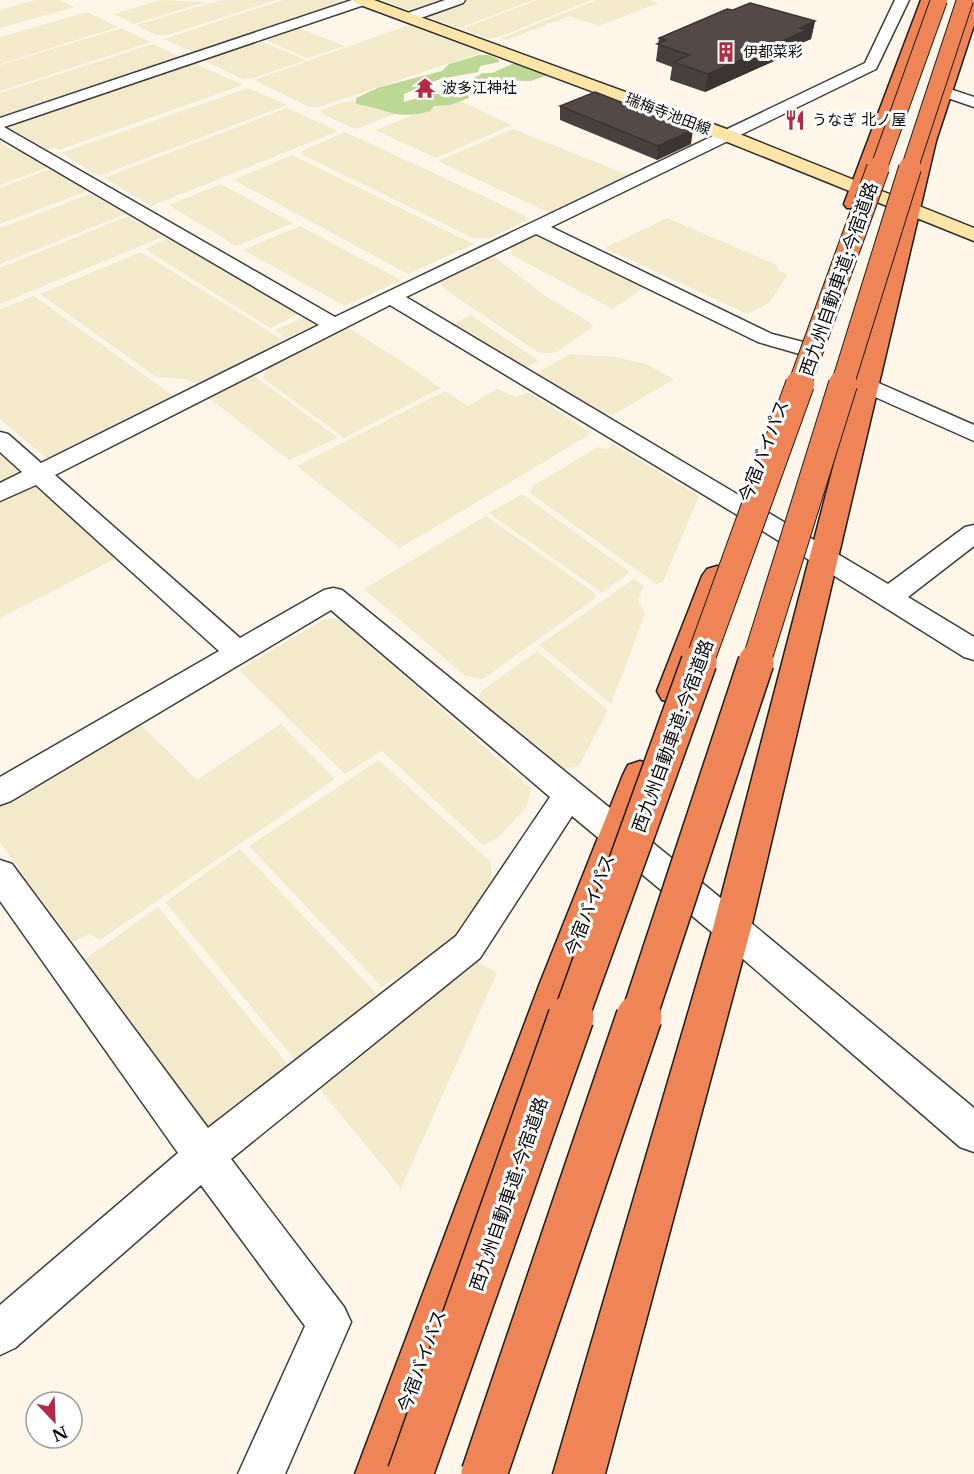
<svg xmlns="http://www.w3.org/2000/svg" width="974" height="1474" font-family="'Libre Baskerville','Noto Sans JP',serif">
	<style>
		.farmland { fill: #f3e9cb }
		.forest { fill: #bdd795 }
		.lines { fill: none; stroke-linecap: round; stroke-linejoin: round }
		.street-casing { stroke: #3e3e3e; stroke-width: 3 }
		.secondary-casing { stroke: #2d2d2d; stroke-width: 3 }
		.highway-casing { stroke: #1c1c1c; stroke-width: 3 }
		.street { fill: #fff; fill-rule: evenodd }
		.secondary { fill: #fce5a6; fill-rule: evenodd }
		.highway { fill: #ef8556; fill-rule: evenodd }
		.highway-bridge-far4-casing { stroke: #1c1c1c; stroke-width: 18; stroke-linecap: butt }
		.highway-bridge-far3-casing { stroke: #1c1c1c; stroke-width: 24; stroke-linecap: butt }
		.highway-bridge-far2-casing { stroke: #1c1c1c; stroke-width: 30; stroke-linecap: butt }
		.highway-bridge-far1-casing { stroke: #1c1c1c; stroke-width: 38; stroke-linecap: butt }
		.highway-bridge-casing { stroke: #1c1c1c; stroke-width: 48; stroke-linecap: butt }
		.highway-bridge-far4 { stroke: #ef8556; stroke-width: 16 }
		.highway-bridge-far3 { stroke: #ef8556; stroke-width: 22 }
		.highway-bridge-far2 { stroke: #ef8556; stroke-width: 28 }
		.highway-bridge-far1 { stroke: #ef8556; stroke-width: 35 }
		.highway-bridge { stroke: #ef8556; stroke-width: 45 }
		.wall { fill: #47403e }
		.shaded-wall { fill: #3a3432 }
		.building { fill: #534a48; stroke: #3a3432; stroke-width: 1.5 }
		.labels { text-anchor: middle; stroke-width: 6; stroke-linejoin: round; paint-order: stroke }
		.far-poi-label { font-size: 15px; fill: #0b0b0b; stroke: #fff; text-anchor: start }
		.far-street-label { font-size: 15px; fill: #0b0b0b; stroke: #fff }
		.street-label { font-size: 18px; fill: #0b0b0b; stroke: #fff }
	</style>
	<rect width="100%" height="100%" fill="#fef7e9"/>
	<path class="farmland" d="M 36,0 L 59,0 L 75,7 L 0,28 L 0,10 Z
		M 160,0 L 207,2 L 134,24 L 114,14 Z
		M 221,0 L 276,0 L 168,35 L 156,35 L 136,25 Z
		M 283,0 L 342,0 L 343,4 L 195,53 L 164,39 Z
		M 382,0 L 450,0 L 412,12 Z
		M 468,0 L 533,0 L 460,28 L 425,16 Z
		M 537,0 L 591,0 L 499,37 L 488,39 L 462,29 Z
		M 597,0 L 649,0 L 658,3 L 599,26 L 570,16 L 507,40 L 501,38 Z
		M 87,12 L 118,27 L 0,64 L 0,37 Z
		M 409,25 L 483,52 L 319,107 L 309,107 L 254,80 Z
		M 296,27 L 345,46 L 307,58 L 261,38 Z
		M 121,28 L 151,42 L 0,91 L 0,65 Z
		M 258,40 L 306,60 L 250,79 L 243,79 L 200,59 Z
		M 153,44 L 183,58 L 0,118 L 0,93 Z
		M 192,62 L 243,85 L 59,150 L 55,148 L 48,150 L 3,124 Z
		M 248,88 L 287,105 L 99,176 L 61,153 Z
		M 455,99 L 512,125 L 436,158 L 375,130 Z
		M 354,101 L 395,114 L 356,129 L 324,115 L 321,110 L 344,102 Z
		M 287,108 L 338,131 L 151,206 L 104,178 Z
		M 513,129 L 628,175 L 550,213 L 438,161 Z
		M 345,132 L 522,214 L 530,219 L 490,238 L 473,238 L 303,155 L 302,151 Z
		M 0,142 L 15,151 L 21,150 L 51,166 L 0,185 Z
		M 292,155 L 474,244 L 408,274 L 234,180 Z
		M 52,168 L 87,188 L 85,192 L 0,224 L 0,188 Z
		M 221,184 L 293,223 L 236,246 L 169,205 Z
		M 90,194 L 126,214 L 0,264 L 0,228 Z
		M 128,216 L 165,236 L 0,304 L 0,268 Z
		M 667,218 L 777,265 L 777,270 L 788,274 L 770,302 L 747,314 L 605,248 Z
		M 300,226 L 401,280 L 345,306 L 243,250 Z
		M 538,232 L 643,282 L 641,285 L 642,289 L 613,309 L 512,255 L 511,246 Z
		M 171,237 L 300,314 L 270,328 L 145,249 Z
		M 141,252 L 283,340 L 276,346 L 197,384 L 184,379 L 156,377 L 40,294 Z
		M 491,254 L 544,295 L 591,323 L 593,327 L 555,353 L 539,353 L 445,289 L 438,281 Z
		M 34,296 L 175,397 L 51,462 L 0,419 L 0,309 Z
		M 471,315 L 539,361 L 520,371 L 446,327 Z
		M 303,318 L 315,325 L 314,329 L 290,341 L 275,330 Z
		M 347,327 L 409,366 L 441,388 L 344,438 L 263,378 L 269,365 Z
		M 570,354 L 615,357 L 646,364 L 674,379 L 613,415 L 594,413 L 532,376 Z
		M 252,374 L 338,438 L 289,460 L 210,399 L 213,394 Z
		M 497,389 L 516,397 L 528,392 L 588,431 L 589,435 L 400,548 L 297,466 L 445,391 L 468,406 Z
		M 613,444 L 699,496 L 663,582 L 656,584 L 530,493 L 533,486 L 598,447 L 607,449 Z
		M 0,449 L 28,472 L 0,485 Z
		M 39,482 L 119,557 L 0,618 L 0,501 Z
		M 522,494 L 630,572 L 602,593 L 489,513 Z
		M 486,516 L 595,593 L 596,598 L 483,679 L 465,676 L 364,589 Z
		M 634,579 L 644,586 L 638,600 L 645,614 L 611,704 L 539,645 Z
		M 338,618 L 531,788 L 527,806 L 498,838 L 483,845 L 382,751 L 345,774 L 239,670 L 323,620 Z
		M 537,651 L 608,710 L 579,766 L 564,770 L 478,701 L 481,691 Z
		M 281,724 L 335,779 L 100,940 L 90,934 L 73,942 L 0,843 L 0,807 L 141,725 L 197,780 Z
		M 379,760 L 490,861 L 493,878 L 461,929 L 420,963 L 382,987 L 249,846 Z
		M 240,849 L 378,995 L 295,1060 L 165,902 Z
		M 158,907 L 289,1066 L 205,1128 L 82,961 Z
		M 478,962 L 497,973 L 401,1188 L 317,1086 Z"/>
	<path class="forest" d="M 479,55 L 489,55 L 498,59 L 499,62 L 480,66 L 478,72 L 440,79 L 404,94 L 404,102 L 461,85 L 483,73 L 492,73 L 512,64 L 522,63 L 546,72 L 545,76 L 531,81 L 496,80 L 493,88 L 468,93 L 469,98 L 450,105 L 434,106 L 430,111 C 395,121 389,109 356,104 L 356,98 L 380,87 L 442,71 L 449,64 Z"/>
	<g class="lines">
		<g class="street-casing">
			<path id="street" d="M 352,0 L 369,1 L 367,4 L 4,127 L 335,317 L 865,63 L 895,0 L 909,0 L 876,69 L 551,227 L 772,334 L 811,344 L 814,349 L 811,354 L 803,355 L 758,342 L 536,234 L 406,297 L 888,584 L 965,527 L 974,525 L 974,546 L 908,597 L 974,637 L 974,660 L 964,657 L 734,513 L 390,305 L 55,475 L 240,638 L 324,590 L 333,588 L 342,590 L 744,917 L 974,1108 L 974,1152 L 960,1147 L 720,939 L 572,816 L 480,958 L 231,1159 L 344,1307 L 351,1322 L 285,1474 L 238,1474 L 305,1326 L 201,1185 L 15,1348 L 0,1355 L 0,1305 L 178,1153 L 0,901 L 0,860 L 12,864 L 208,1128 L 456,936 L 550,797 L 331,610 L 11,801 L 0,805 L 0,777 L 219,651 L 36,485 L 0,501 L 0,483 L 22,472 L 0,452 L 0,432 L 8,434 L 41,463 L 319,325 L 0,138 L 0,118 Z
				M 445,0 L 465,0 L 463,3 L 415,20 L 405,20 L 403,17 L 405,14 Z
				M 944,87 L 974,97 L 974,107 L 939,95 L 936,92 Z
				M 865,377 L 974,425 L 974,441 L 857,389 L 854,384 L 857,379 Z"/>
		</g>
		<g class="secondary-casing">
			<path id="secondary" d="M 353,0 L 374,0 L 732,131 L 974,228 L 974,241 L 720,139 L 355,3 Z"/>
		</g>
		<g class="highway-casing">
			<path id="highway" d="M 921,0 L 935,0 L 864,204 L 861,208 L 847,208 L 844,204 Z
				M 965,0 L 974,0 L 974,25 L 936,141 L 751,928 L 605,1474 L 553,1474 L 713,928 L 918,141 L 962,14 Z
				M 717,566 L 727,569 L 732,576 L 689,691 L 684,700 L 673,703 L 662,700 L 657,691 L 702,576 L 707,569 Z
				M 640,761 L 652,765 L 657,775 L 580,983 L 407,1474 L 355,1474 L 540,983 L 623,775 L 628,765 Z"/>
		</g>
		<use href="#street" class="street"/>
		<use href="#secondary" class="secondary"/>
		<use href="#highway" class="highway"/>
		<g class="highway-bridge-far4-casing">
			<path id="highway-bridge-far4" d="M 878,170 L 939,0
				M 909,170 L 965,0"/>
		</g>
		<g class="highway-bridge-far3-casing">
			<path id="highway-bridge-far3" d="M 799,386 L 878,168
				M 842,386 L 910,168"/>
		</g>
		<g class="highway-bridge-far2-casing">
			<path id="highway-bridge-far2" d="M 699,663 L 800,384
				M 756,663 L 843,384"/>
		</g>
		<g class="highway-bridge-far1-casing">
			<path id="highway-bridge-far1" d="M 570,1019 L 699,662
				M 638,1019 L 756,662"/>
		</g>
		<g class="highway-bridge-casing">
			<path id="highway-bridge" d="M 410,1474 L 571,1017
				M 484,1474 L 639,1017"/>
		</g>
		<use href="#highway-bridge-far4" class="highway-bridge-far4"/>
		<use href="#highway-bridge-far3" class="highway-bridge-far3"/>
		<use href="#highway-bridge-far2" class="highway-bridge-far2"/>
		<use href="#highway-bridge-far1" class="highway-bridge-far1"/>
		<use href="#highway-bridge" class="highway-bridge"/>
	</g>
	<path class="wall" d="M 733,10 L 815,21 L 811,39 L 804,42 L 803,48 L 705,92 L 670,80 L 672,67 L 656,61 L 659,38 Z
		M 560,106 L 691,144 L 657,160 L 560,120 Z"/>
	<path class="shaded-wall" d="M 815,21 L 811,39 L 804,42 L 803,48 L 705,92 L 708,74 Z
		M 693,130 L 691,144 L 657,160 L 658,146 Z"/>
	<path class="building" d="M 750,3 L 815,21 L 800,28 L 807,30 L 708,74 L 673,62 L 690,55 L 657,44 L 666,40 L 659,38 L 727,9 L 733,10 Z
		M 595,92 L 693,130 L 658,146 L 560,106 Z"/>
	<defs>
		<g id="building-bare" transform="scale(1.62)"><path d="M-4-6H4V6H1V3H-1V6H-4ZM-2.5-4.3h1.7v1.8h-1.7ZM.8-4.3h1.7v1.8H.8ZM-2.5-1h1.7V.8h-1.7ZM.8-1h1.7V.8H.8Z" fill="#b52945" stroke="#fff" stroke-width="2.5" paint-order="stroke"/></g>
		<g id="temple-bare" transform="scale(1.62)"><path d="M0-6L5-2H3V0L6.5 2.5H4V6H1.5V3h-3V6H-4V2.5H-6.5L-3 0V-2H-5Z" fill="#b52945" stroke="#fff" stroke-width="2.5" paint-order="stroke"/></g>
		<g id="restaurant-bare" transform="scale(1.62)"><path d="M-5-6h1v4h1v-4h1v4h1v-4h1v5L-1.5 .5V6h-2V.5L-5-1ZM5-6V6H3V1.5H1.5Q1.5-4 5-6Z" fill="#b52945" stroke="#fff" stroke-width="2.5" paint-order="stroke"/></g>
	</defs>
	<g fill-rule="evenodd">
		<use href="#building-bare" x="726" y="52"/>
		<use href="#temple-bare" x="425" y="88"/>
		<use href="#restaurant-bare" x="795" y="120"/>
	</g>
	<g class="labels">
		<g class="far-poi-label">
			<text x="743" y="57">伊都菜彩</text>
			<text x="442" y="93">波多江神社</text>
			<text x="812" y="125">うなぎ 北ノ屋</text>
		</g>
		<g class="far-street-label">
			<text transform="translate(668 114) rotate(21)" y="5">瑞梅寺池田線</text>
		</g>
		<g class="street-label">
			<text transform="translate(839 279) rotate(-71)" y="6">西九州自動車道;今宿道路</text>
			<text transform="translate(764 451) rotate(-69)" y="6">今宿バイパス</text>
			<text transform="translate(673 736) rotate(-70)" y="6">西九州自動車道;今宿道路</text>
			<text transform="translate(590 905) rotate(-69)" y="6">今宿バイパス</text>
			<text transform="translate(509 1194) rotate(-71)" y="6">西九州自動車道;今宿道路</text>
			<text transform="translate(422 1361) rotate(-70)" y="6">今宿バイパス</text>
		</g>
	</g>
	<g transform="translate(54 1420) rotate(157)"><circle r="28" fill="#ffffff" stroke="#9d9d9d" stroke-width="1.5"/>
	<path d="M0-4.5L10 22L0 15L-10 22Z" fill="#b52945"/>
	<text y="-9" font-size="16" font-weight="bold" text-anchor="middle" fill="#0b0b0b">N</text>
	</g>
</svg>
